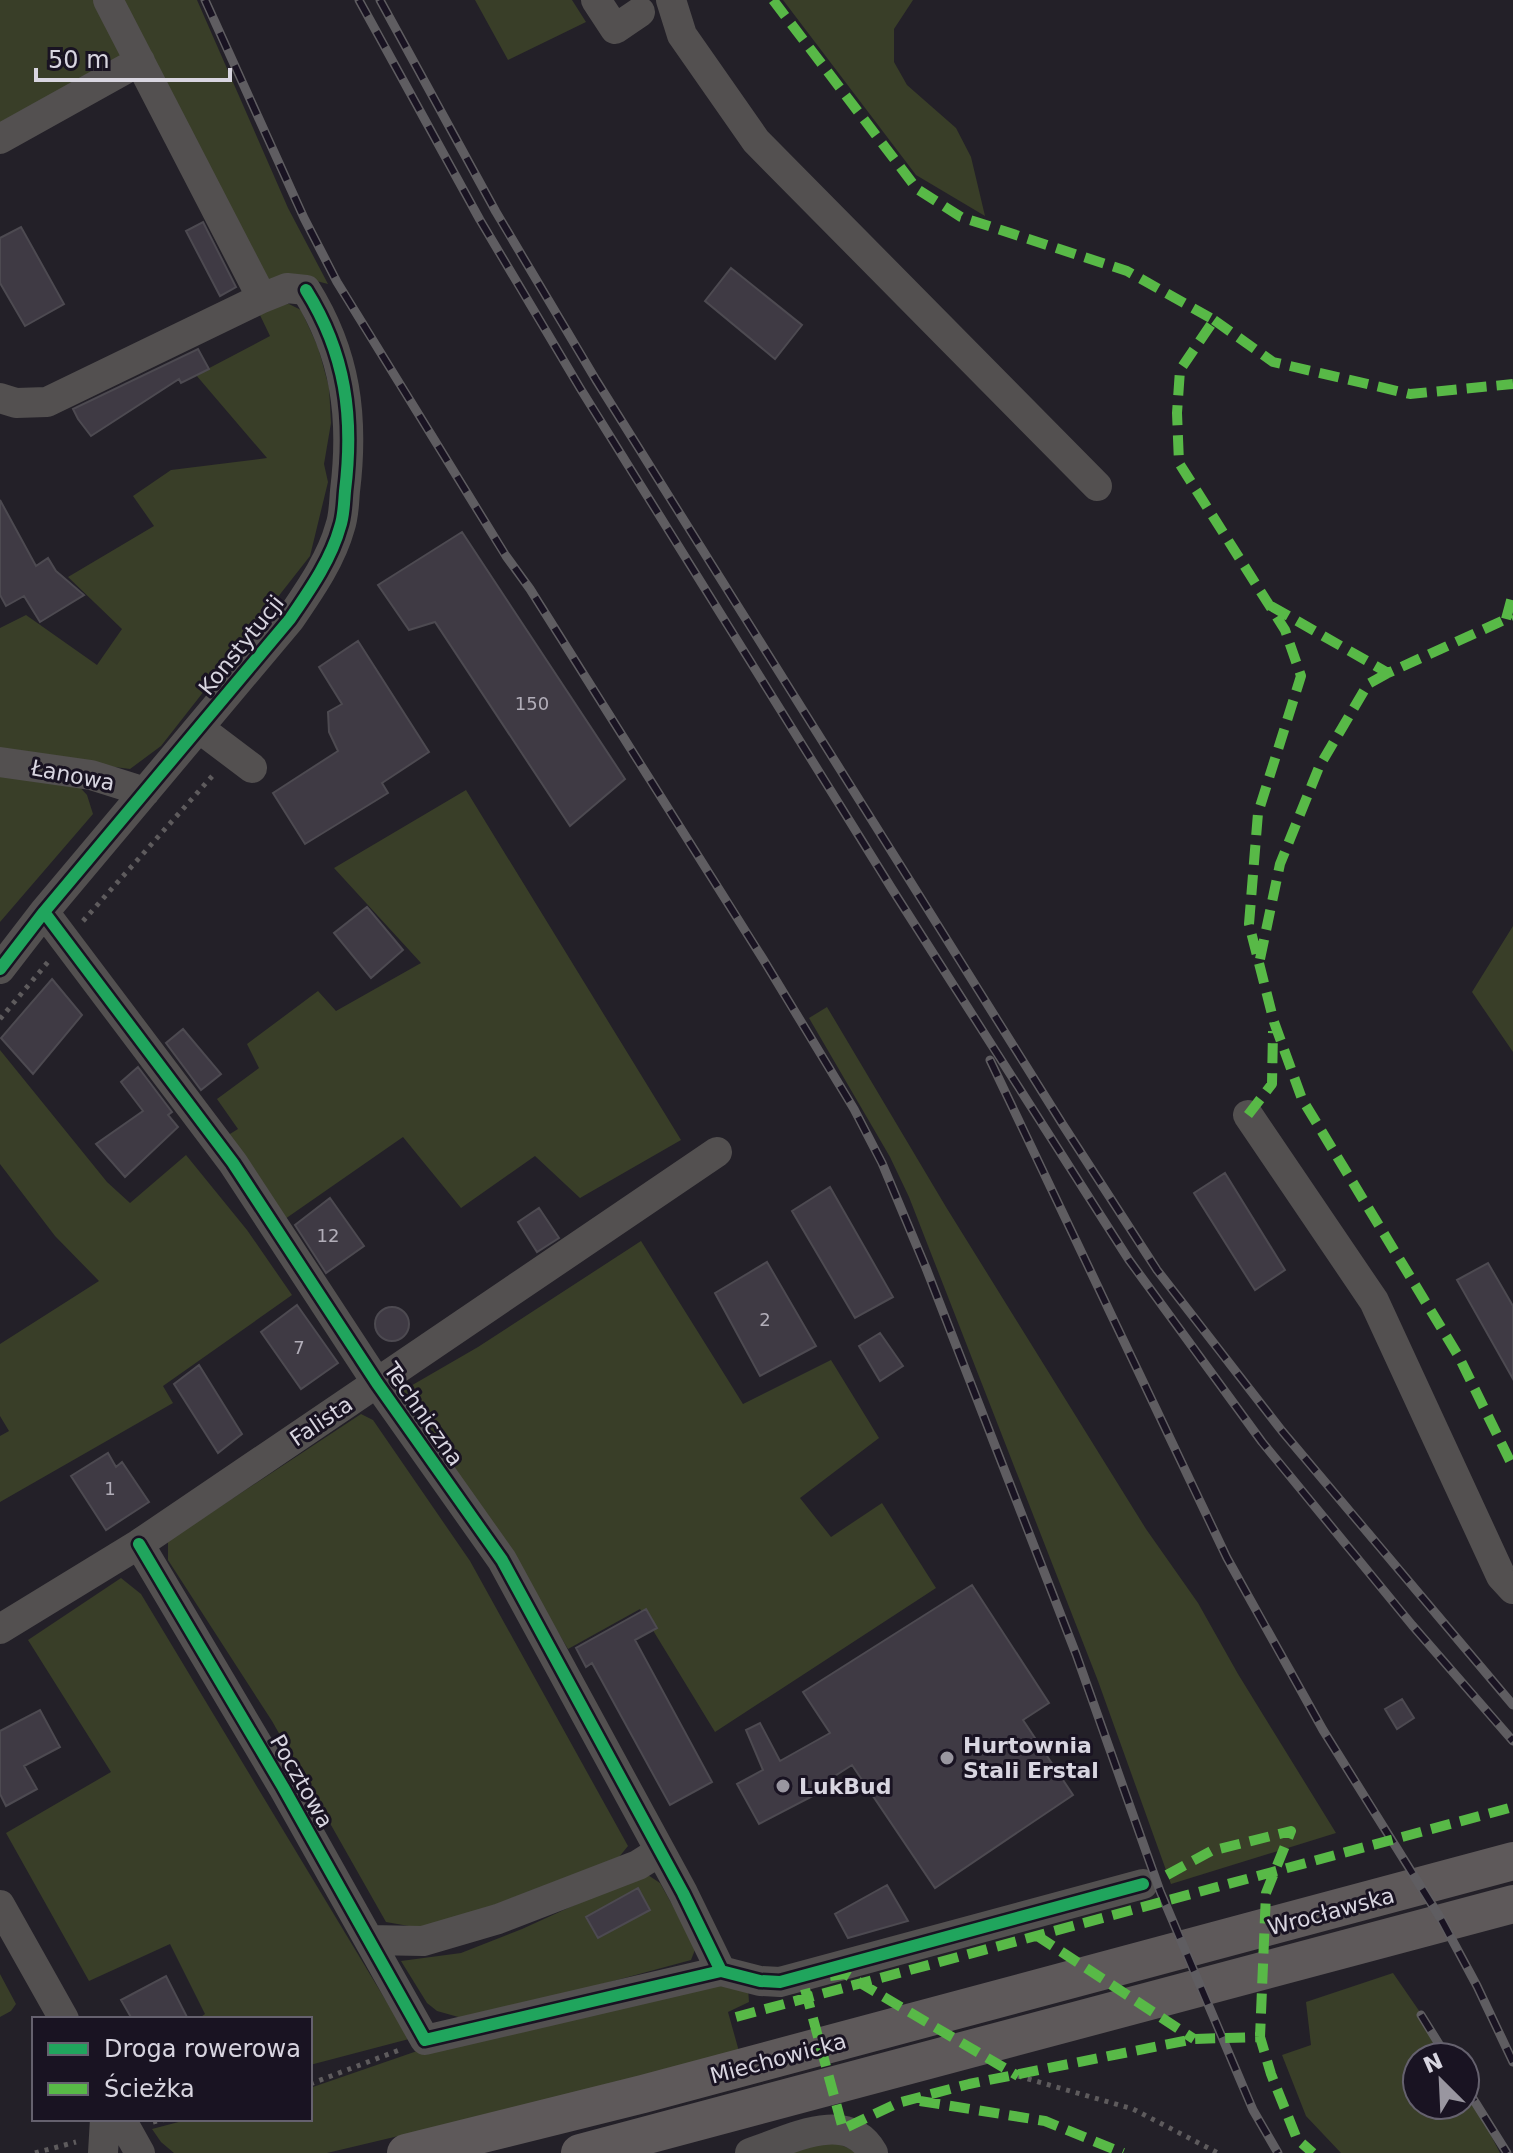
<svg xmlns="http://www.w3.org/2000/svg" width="1513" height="2153" font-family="'DejaVu Sans',sans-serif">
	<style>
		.green { fill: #393e28 }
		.building { fill: #3f3a44; stroke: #4d4a51; stroke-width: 2 }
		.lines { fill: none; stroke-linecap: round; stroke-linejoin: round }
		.path { stroke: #5e5b5d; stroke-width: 5; stroke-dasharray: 4 6; stroke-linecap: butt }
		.minor { stroke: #535050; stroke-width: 30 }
		.major { stroke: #5e595a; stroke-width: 38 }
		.rail-casing { stroke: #5f5d61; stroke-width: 9 }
		.rail { stroke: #191322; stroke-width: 6; stroke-dasharray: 18; stroke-linecap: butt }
		.quiet { stroke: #58b947; stroke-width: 10; stroke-dasharray: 20 10; stroke-linecap: butt }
		.cycleway-casing { stroke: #191322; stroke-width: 17 }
		.cycleway { stroke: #20a55d; stroke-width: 12 }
		.poi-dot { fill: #9996a0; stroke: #191322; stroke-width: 3 }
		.labels { text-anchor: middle; stroke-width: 6; stroke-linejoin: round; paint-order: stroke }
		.number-label { font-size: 18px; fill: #b2aeb9 }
		.street-label { font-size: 22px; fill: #d8d5e0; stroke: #191322 }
		.poi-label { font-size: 22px; font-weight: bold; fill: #d8d5e0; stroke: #191322; text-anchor: start }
	</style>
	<rect width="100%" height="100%" fill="#232028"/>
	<path class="green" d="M 0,0 L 99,0 L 129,59 L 0,130 Z
		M 120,0 L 197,0 L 288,208 L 328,284 L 289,274 L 265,285 Z
		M 475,0 L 572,0 L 586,22 L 508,60 Z
		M 783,0 L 913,0 L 894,29 L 894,62 L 907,85 L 956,128 L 971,157 L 985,216 L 916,175 Z
		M 289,304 L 301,310 L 318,347 L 329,387 L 331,423 L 324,464 L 328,482 L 310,556 L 161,746 L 130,769 L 0,752 L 0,628 L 26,615 L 97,665 L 122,629 L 68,577 L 154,526 L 133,496 L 171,470 L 267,458 L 196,375 L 270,336 L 259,313 L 272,305 Z
		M 0,774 L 73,780 L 87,795 L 93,814 L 0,922 Z
		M 466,790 L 681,1140 L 580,1198 L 535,1156 L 461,1208 L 403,1137 L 285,1219 L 225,1137 L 238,1129 L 217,1099 L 259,1068 L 247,1044 L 318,991 L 336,1011 L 421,963 L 334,868 Z
		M 1513,926 L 1513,1052 L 1472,992 Z
		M 827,1007 L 946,1207 L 1146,1529 L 1198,1603 L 1238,1674 L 1336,1833 L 1171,1884 L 1098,1681 L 909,1197 L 890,1157 L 809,1018 Z
		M 0,1050 L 107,1182 L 130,1203 L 186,1155 L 247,1230 L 292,1295 L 163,1386 L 173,1403 L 0,1502 L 0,1436 L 9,1431 L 0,1416 L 0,1344 L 99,1281 L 55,1236 L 0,1164 Z
		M 641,1241 L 743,1404 L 831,1360 L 879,1438 L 800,1498 L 831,1537 L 882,1503 L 936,1588 L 715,1732 L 640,1609 L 568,1649 L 490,1520 L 402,1391 L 478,1347 Z
		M 361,1414 L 373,1420 L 470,1561 L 628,1846 L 619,1857 L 492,1906 L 420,1928 L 386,1922 L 272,1721 L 168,1560 L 168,1541 Z
		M 121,1578 L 141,1594 L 409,2039 L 310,2065 L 310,2019 L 198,2019 L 205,2014 L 170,1944 L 89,1981 L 6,1833 L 111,1772 L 28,1640 Z
		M 645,1873 L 660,1883 L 696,1947 L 691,1960 L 469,2020 L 437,2011 L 427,2003 L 401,1961 L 461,1953 L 522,1929 Z
		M 1393,1973 L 1451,2057 L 1417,2057 L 1417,2105 L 1465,2105 L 1465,2085 L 1500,2153 L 1341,2153 L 1306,2116 L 1282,2055 L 1311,2045 L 1306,2002 Z
		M 0,1974 L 16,2004 L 11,2011 L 0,2017 Z
		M 696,1981 L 748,1988 L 749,2002 L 728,2012 L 740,2055 L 327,2153 L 174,2153 L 161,2142 L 152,2129 L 190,2119 L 310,2119 L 310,2088 L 423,2049 Z
		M 828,2139 L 859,2153 L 781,2153 Z"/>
	<path class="building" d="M 203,222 L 236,287 L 220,296 L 186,231 Z
		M 21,227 L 64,304 L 25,326 L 0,283 L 0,238 Z
		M 731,268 L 802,325 L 775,359 L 705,301 Z
		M 198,349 L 209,369 L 181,383 L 179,379 L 91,436 L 78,419 L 73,409 Z
		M 0,500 L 36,566 L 48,558 L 56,571 L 84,595 L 40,622 L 24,596 L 6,606 L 0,595 Z
		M 462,532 L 625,779 L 570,826 L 435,622 L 409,630 L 378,585 Z
		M 358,641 L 429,752 L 382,783 L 388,793 L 305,844 L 273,793 L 338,751 L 329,732 L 328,712 L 342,704 L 319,667 Z
		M 367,907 L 403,950 L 371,978 L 334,933 Z
		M 52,979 L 82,1015 L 33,1074 L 1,1038 Z
		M 183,1029 L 221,1074 L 201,1090 L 166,1043 Z
		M 138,1067 L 172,1112 L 168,1115 L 178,1127 L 125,1177 L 96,1144 L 143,1111 L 121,1082 Z
		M 1225,1173 L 1285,1270 L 1255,1290 L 1194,1193 Z
		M 830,1187 L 893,1297 L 855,1318 L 792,1211 Z
		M 330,1198 L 364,1246 L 326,1273 L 295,1225 Z
		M 539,1208 L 559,1238 L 537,1252 L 518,1222 Z
		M 767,1262 L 816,1346 L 760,1376 L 715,1293 Z
		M 1488,1263 L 1513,1306 L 1513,1379 L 1457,1280 Z
		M 297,1305 L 338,1363 L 301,1389 L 261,1332 Z
		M375 1324a17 17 0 1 1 34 0a17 17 0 1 1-34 0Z
		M 880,1333 L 903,1366 L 880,1381 L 859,1346 Z
		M 199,1365 L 242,1434 L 218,1453 L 174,1384 Z
		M 108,1453 L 116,1467 L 122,1462 L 149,1502 L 106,1530 L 71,1476 Z
		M 972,1585 L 1049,1703 L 1023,1720 L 1073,1795 L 935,1888 L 852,1765 L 827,1781 L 830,1787 L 759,1824 L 737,1784 L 763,1770 L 746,1730 L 760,1723 L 780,1761 L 830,1733 L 803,1692 Z
		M 646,1609 L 657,1628 L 635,1640 L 712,1782 L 670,1805 L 592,1663 L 586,1667 L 576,1648 Z
		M 1402,1699 L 1414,1718 L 1397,1729 L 1385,1709 Z
		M 40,1710 L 60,1747 L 24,1766 L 37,1789 L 6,1806 L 0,1794 L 0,1731 Z
		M 887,1885 L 908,1921 L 848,1938 L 835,1914 Z
		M 638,1888 L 650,1910 L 598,1938 L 586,1917 Z
		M 166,1976 L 188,2019 L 132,2019 L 121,2000 Z"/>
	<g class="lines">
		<path class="path" d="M 83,921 L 215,773
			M 0,1019 L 48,962
			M 1018,2076 L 1133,2109 L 1218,2153
			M 310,2084 L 402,2049
			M 153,2122 L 167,2119
			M 35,2153 L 76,2142"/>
		<path class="minor" d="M 108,0 L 262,298
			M 596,0 L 615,29 L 640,12
			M 671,0 L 682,35 L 756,141 L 1097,486
			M 0,139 L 140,61
			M 0,398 L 16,403 L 47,402 L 262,298 L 287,288 L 306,290 C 346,354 354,417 345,491 C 344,502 344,516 340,527 C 331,560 309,591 290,619 L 44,912 L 0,969
			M 199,728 L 252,768
			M 0,762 L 91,775 L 145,792
			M 44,912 L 233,1163 L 377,1383 L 502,1560 L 683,1893 L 721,1971
			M 1248,1115 L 1374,1301 L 1501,1576 L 1513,1589
			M 139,1544 L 283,1787 L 425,2040 L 721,1971 L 760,1981 L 780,1982 L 1143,1884
			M 0,1629 L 139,1544 L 717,1152
			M 0,1905 L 64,2019
			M 369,1940 L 423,1941 L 498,1919 L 638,1865 L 660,1851
			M 121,2119 L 140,2153
			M 103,2153 L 105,2119
			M 750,2153 C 788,2141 847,2107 873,2153"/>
		<path class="major" d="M 406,2153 L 643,2094 L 1513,1861
			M 580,2153 L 1513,1904"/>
		<g class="rail-casing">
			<path id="rail" d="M 205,0 L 304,218 L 337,282 L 506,556 L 530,589 L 763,959 L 854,1109 L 882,1163 L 926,1268 L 1076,1654 L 1160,1891 L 1253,2110 L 1278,2153
				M 359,0 L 480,220 L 580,388 L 892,889 L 1129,1260 L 1262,1442 L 1412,1625 L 1513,1741
				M 380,0 L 496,212 L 596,380 L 1063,1125 L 1157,1270 L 1282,1431 L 1513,1705
				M 990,1060 L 1227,1558 L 1323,1730 L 1441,1919 L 1477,1986 L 1513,2062
				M 1421,2015 L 1447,2057
				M 1465,2086 L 1507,2153"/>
		</g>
		<use href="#rail" class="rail"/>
		<path class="quiet" d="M 773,0 L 917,189 L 961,217 L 1127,271 L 1214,320 L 1180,370 L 1177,413 L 1179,463 L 1285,630 L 1301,676 L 1258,813 L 1249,924 L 1274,1022 L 1302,1099 L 1459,1357 L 1513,1467
			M 1214,320 L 1273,362 L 1410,394 L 1513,384
			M 1271,606 L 1388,673 L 1513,616
			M 1506,619 L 1513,593
			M 1260,959 L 1280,864 L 1319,767 L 1368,684 L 1388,673
			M 1248,1115 L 1272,1084 L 1273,1031
			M 1167,1875 L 1211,1851 L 1291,1831 L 1266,1893 L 1260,2037
			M 1036,1935 L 1194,2039
			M 830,1976 L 845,1974 L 1018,2076
			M 805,1989 L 843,2129 L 898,2103 L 969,2084 L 1194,2039 L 1260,2037 L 1271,2074 L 1297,2139 L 1313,2153
			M 736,2017 L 1513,1807
			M 920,2101 L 1045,2121 L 1123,2153"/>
		<g class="cycleway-casing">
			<path id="cycleway" d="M 44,912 L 233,1163 L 377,1383 L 502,1560 L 683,1893 L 721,1971
				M 0,969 L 44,912 L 290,619 C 309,591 331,560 340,527 C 344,516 344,502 345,491 C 354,417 346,354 306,290
				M 139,1544 L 283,1787 L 425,2040 L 721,1971 L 760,1981 L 780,1982 L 1143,1884"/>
		</g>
		<use href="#cycleway" class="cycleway"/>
	</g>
	<g class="poi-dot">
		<circle cx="947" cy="1758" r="8"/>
		<circle cx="783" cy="1786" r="8"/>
	</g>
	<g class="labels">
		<g class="number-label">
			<text x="532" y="710">150</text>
			<text x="328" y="1242">12</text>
			<text x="765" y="1326">2</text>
			<text x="299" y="1354">7</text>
			<text x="110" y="1495">1</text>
		</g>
		<g class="street-label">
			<text transform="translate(241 645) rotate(-51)" y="8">Konstytucji</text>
			<text transform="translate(73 775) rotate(11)" y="8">Łanowa</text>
			<text transform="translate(424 1414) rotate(55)" y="8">Techniczna</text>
			<text transform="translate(321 1421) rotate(-34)" y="8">Falista</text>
			<text transform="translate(302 1781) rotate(60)" y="8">Pocztowa</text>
			<text transform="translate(1331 1911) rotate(-15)" y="8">Wrocławska</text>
			<text transform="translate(778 2058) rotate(-15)" y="8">Miechowicka</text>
		</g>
		<g class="poi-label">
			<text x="963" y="1753">Hurtownia<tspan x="963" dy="25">Stali Erstal</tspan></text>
			<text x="799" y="1794">LukBud</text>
		</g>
	</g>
	<rect x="32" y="2017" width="280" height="104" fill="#191322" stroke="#65616e" stroke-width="2"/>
	<rect x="48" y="2043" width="40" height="12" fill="#20a55d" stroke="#65616e" stroke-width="2"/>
	<text x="104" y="2057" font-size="24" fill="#d8d5e0">Droga rowerowa</text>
	<rect x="48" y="2083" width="40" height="12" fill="#58b947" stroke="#65616e" stroke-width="2"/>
	<text x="104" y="2097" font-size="24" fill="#d8d5e0">Ścieżka</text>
	<g transform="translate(1441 2081) rotate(336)"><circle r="38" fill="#191322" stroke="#65616e" stroke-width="2"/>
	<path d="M0-6L14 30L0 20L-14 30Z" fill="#9996a0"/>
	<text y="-12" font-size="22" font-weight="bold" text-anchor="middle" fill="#d8d5e0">N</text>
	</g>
	<path d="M36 68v12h194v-12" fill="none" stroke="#d8d5e0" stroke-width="4"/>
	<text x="48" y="68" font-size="24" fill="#d8d5e0" stroke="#191322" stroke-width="6" paint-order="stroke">50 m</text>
</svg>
